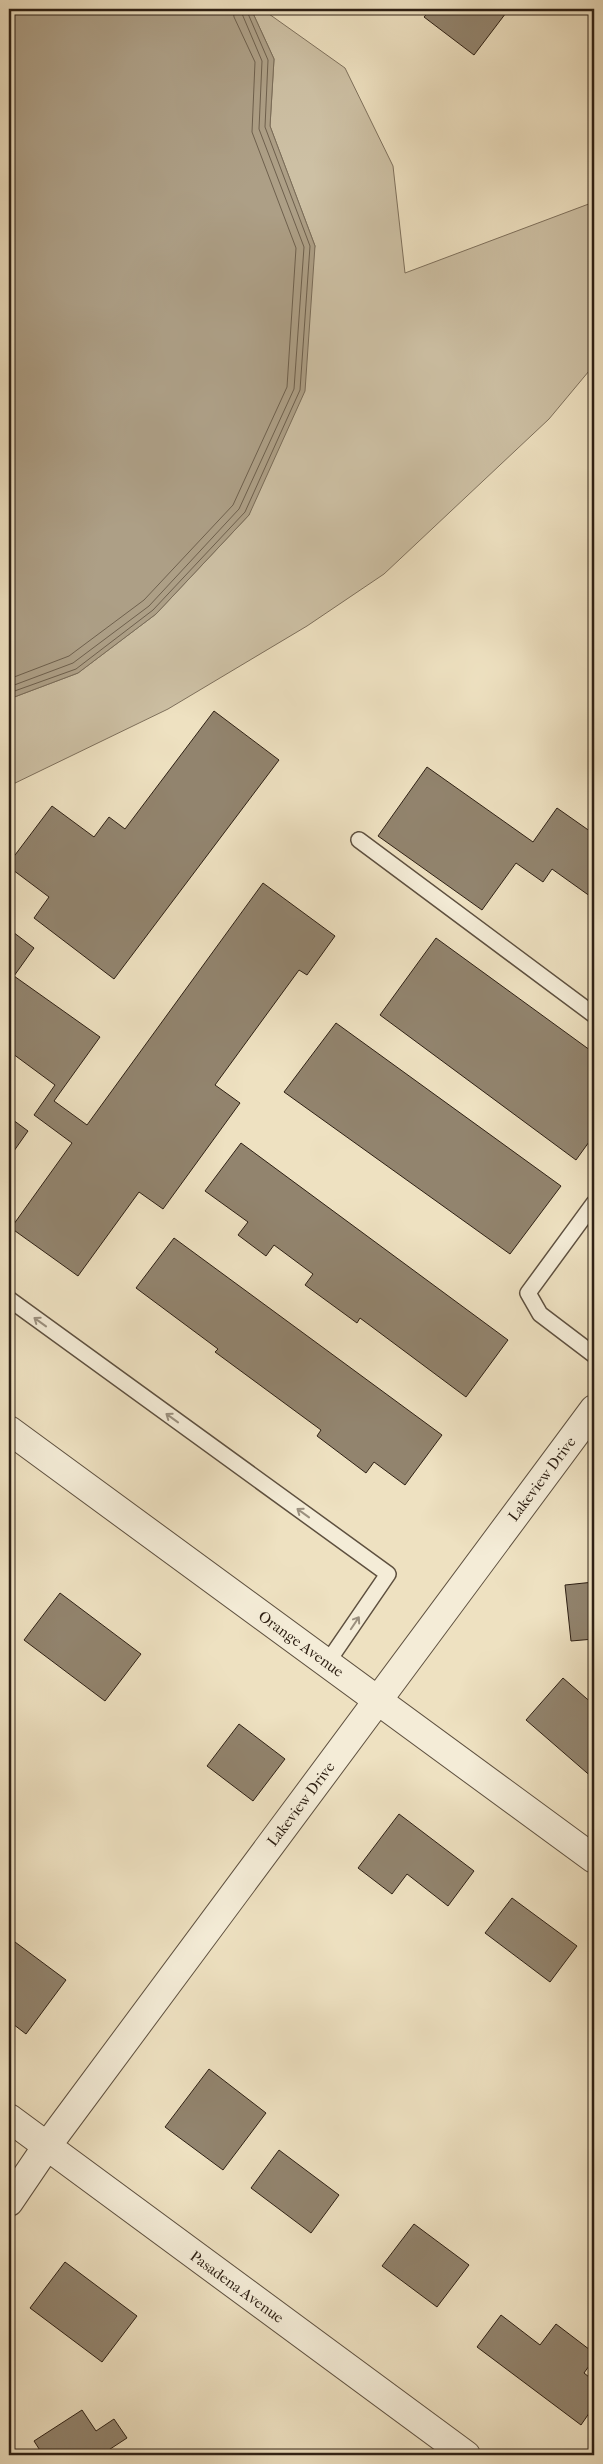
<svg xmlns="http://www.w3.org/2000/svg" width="603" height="2464" font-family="'IM FELL French Canon',serif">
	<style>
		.green { fill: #cdc0a4; stroke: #7e705c }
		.water { fill: #ad9f86; stroke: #7a6c58 }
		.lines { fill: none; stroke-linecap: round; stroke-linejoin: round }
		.shore { stroke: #6e604d; stroke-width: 1 }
		.building { fill: #92846e; stroke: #2e2014 }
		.service-casing { stroke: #5e503f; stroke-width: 18 }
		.minor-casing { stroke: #5e503f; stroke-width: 30 }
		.service { stroke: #f4ecd7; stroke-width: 15 }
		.minor { stroke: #f4ecd7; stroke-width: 28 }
		.oneway { stroke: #9b907f }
		.labels { text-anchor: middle; stroke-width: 4; stroke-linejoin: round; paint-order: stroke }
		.street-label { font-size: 15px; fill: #2e2014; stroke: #f4ecd7 }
	</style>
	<rect width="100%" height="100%" fill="#eee1c1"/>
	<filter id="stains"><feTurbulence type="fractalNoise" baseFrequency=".004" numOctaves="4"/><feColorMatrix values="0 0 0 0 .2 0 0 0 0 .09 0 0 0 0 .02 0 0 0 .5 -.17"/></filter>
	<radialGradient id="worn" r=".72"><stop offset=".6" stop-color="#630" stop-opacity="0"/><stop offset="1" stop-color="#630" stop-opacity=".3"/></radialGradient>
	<path class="green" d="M 251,9 L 262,9 L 345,68 L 393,166 L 405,273 L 594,202 L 594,365 L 549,419 L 384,574 L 307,626 L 168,709 L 9,786 L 9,699 L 78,673 L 156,614 L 249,515 L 315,246 L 270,126 L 274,59 Z"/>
	<path class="water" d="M 9,9 L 251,9 L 274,59 L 270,126 L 315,246 L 305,391 L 249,515 L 156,614 L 78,673 L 9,699 Z"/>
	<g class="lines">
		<path class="shore" d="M 9,679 L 69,656 L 144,600 L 233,505 L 287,387 L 296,248 L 252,132 L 255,62 L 234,17 L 233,9
			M 9,687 L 73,663 L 149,606 L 239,509 L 294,389 L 304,247 L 259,129 L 262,61 L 240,9
			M 9,693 L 76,669 L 153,610 L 245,512 L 300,390 L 310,246 L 265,127 L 268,60 L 246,9"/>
	</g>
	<path class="building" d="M 431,9 L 509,9 L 474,55 L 424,17 Z
		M 214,711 L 279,760 L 114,979 L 34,918 L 49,897 L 9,867 L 9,863 L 52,806 L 94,837 L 109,817 L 125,829 Z
		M 427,767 L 533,842 L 557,808 L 594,834 L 594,899 L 552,869 L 543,882 L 516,863 L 482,910 L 378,836 Z
		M 263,883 L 335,936 L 307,975 L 299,970 L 215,1085 L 240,1103 L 163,1209 L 139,1192 L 78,1276 L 11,1228 L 72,1143 L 34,1115 L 55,1085 L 9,1051 L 9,929 L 34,948 L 14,976 L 100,1037 L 54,1101 L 87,1125 Z
		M 436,938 L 594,1053 L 594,1135 L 576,1160 L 380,1015 Z
		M 336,1023 L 561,1186 L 510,1254 L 284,1092 Z
		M 9,1117 L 28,1131 L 9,1158 Z
		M 241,1143 L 508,1340 L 466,1397 L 360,1318 L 357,1323 L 305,1285 L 313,1274 L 274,1245 L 266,1256 L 238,1235 L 248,1222 L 205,1191 Z
		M 174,1238 L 442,1435 L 405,1485 L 374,1462 L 366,1473 L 317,1436 L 321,1430 L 215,1352 L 218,1349 L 136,1288 Z
		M 594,1582 L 594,1639 L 571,1641 L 565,1585 Z
		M 60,1593 L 141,1654 L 105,1701 L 24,1640 Z
		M 563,1678 L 594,1705 L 594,1779 L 526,1720 Z
		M 239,1724 L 285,1759 L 253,1801 L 207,1766 Z
		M 399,1814 L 474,1871 L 448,1906 L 407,1874 L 392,1894 L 358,1868 Z
		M 512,1898 L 577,1946 L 550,1982 L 485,1933 Z
		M 15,1942 L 66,1980 L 26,2034 L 9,2021 L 9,1949 Z
		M 209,2069 L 266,2113 L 223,2170 L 165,2127 Z
		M 279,2150 L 339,2195 L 311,2233 L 251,2188 Z
		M 414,2224 L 469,2265 L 437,2307 L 382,2266 Z
		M 65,2262 L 137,2316 L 102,2362 L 30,2308 Z
		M 501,2315 L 540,2345 L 556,2324 L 594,2353 L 594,2359 L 584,2373 L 594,2381 L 594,2406 L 581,2425 L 477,2347 Z
		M 82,2410 L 96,2431 L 114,2419 L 127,2438 L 101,2455 L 43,2455 L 34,2441 Z"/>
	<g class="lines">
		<g class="service-casing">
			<path id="service" d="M 359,840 L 594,1015
				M 594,1203 L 528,1293 L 540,1314 L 594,1355
				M 9,1299 L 388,1574 L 327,1663"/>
		</g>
		<g class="minor-casing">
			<path id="minor" d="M 9,1430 L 594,1859
				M 9,2118 L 466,2455
				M 9,2202 L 47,2146 L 594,1409"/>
		</g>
		<use href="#service" class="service"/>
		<use href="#minor" class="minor"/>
	</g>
	<defs><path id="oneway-shaft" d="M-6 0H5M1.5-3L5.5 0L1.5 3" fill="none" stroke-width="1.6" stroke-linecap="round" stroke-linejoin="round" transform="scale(1.25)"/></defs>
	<g class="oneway">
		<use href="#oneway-shaft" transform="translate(40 1322) rotate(-144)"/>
		<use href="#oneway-shaft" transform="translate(172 1418) rotate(-144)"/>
		<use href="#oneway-shaft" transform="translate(303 1513) rotate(-144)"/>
		<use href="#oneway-shaft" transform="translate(355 1623) rotate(-56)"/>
	</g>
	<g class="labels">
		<g class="street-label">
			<text transform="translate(542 1479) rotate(-53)" y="5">Lakeview Drive</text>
			<text transform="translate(301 1644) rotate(36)" y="5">Orange Avenue</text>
			<text transform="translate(301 1804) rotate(-53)" y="5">Lakeview Drive</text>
			<text transform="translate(237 2287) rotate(36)" y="5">Pasadena Avenue</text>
		</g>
	</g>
	<rect width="603" height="2464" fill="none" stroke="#eee1c1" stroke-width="30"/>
	<rect x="10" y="10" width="583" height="2444" fill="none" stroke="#2e2014" stroke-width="2.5"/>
	<rect x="15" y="15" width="573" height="2434" fill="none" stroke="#2e2014"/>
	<rect width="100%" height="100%" filter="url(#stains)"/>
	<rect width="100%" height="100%" fill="url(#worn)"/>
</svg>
